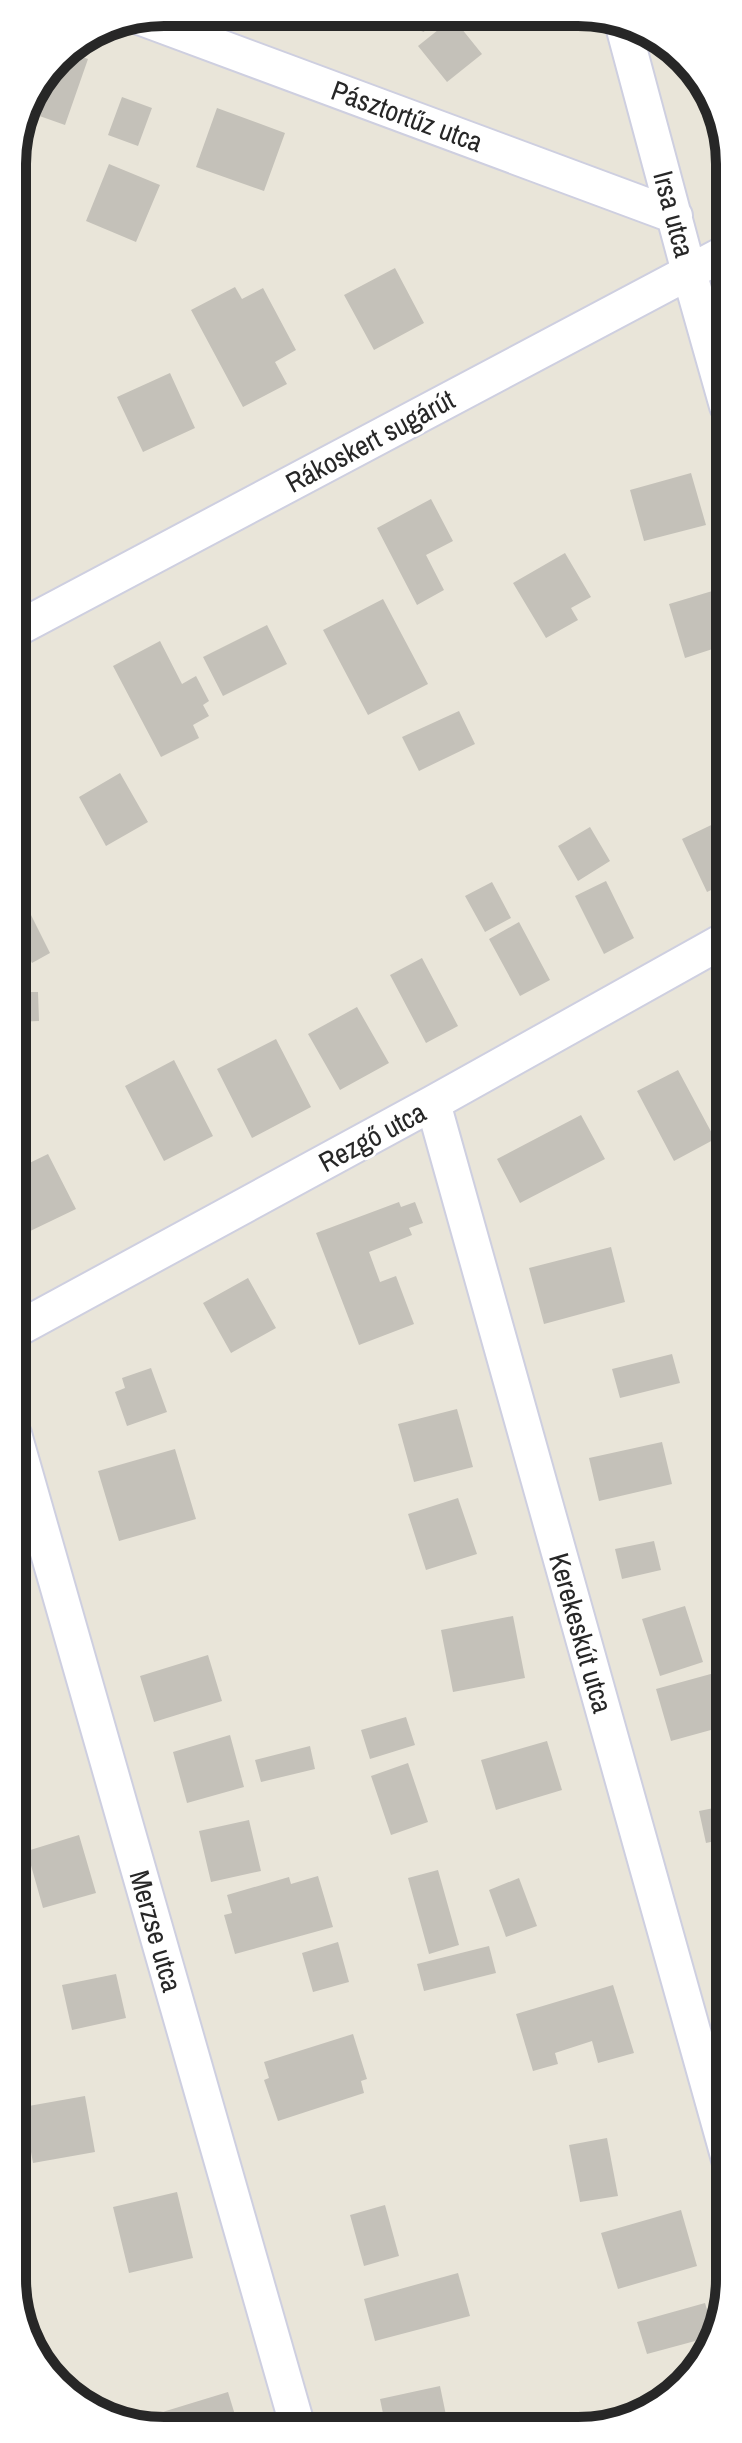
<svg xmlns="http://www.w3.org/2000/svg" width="742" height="2443" font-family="'Archivo Narrow',sans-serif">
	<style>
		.building { fill: #c4c1b9 }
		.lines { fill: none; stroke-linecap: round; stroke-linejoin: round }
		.minor-casing { stroke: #cecfe0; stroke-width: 38 }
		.minor { stroke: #fff; stroke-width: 34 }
		.labels { text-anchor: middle; stroke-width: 6; stroke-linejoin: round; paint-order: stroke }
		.street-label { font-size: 28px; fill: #272727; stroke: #fff }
		.rim { fill: none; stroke: #272727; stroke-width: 10 }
	</style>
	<rect width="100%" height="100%" fill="#e9e5d9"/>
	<path class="building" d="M 398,14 L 430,14 L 424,32 L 395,22 Z
		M 453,18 L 482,54 L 447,82 L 418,46 Z
		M 65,51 L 88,59 L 65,125 L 31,113 L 57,56 Z
		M 122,97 L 152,108 L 138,146 L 108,135 Z
		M 217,108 L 285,133 L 264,191 L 196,167 Z
		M 109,164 L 160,185 L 136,242 L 86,221 Z
		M 395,268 L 424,323 L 374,350 L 344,295 Z
		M 235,287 L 242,299 L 263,288 L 296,350 L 275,362 L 287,384 L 243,407 L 191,310 Z
		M 170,373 L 195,428 L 143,452 L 117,397 Z
		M 691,473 L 706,525 L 644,541 L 630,490 Z
		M 431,499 L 453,541 L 426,555 L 444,590 L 417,605 L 377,528 Z
		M 565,553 L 591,597 L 571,608 L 578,620 L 546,638 L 513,583 Z
		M 719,589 L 728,618 L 728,644 L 685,658 L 669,604 Z
		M 383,599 L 428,684 L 368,715 L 323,630 Z
		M 267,625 L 287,664 L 223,696 L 203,657 Z
		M 160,641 L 182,684 L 196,676 L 209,701 L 203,705 L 209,716 L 193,725 L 199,738 L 161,757 L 113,666 Z
		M 728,700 L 728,746 L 727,746 L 716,704 Z
		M 459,711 L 475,744 L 419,771 L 402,737 Z
		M 120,773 L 148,822 L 106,846 L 79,797 Z
		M 728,817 L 728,882 L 707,892 L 682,839 Z
		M 590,827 L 610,861 L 578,881 L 558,846 Z
		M 606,881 L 634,938 L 604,954 L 575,896 Z
		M 492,882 L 511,918 L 485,932 L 465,896 Z
		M 26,905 L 50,953 L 32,963 L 13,926 L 13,912 Z
		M 519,922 L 550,980 L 520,996 L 489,939 Z
		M 422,958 L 458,1026 L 426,1043 L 390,975 Z
		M 13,992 L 38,992 L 39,1021 L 13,1022 Z
		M 357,1007 L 389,1063 L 340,1090 L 308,1034 Z
		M 276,1039 L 311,1107 L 252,1138 L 217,1069 Z
		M 174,1060 L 213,1136 L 164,1161 L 125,1086 Z
		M 678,1070 L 715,1139 L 674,1161 L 637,1091 Z
		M 581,1115 L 605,1159 L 520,1203 L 497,1159 Z
		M 48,1154 L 76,1209 L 24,1234 L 14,1214 L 13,1171 Z
		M 399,1202 L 401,1207 L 415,1202 L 423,1223 L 409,1228 L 412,1235 L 369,1252 L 380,1282 L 396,1276 L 414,1324 L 359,1345 L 316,1233 Z
		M 611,1247 L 625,1302 L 544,1324 L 529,1268 Z
		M 248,1278 L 276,1328 L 231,1353 L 203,1303 Z
		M 672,1354 L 680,1383 L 620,1398 L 612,1369 Z
		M 151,1368 L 167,1412 L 127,1426 L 115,1392 L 125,1388 L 122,1378 Z
		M 457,1409 L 473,1467 L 414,1482 L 398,1424 Z
		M 662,1442 L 672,1484 L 599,1501 L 589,1458 Z
		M 175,1449 L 196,1519 L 119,1541 L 98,1471 Z
		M 458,1498 L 477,1554 L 426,1570 L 408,1514 Z
		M 654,1541 L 661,1570 L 622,1579 L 615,1549 Z
		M 685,1606 L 703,1662 L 660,1676 L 642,1619 Z
		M 513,1616 L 525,1678 L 453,1692 L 441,1630 Z
		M 208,1655 L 222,1701 L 154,1722 L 140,1676 Z
		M 729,1669 L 729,1725 L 671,1741 L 656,1689 Z
		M 406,1717 L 415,1745 L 370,1759 L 361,1730 Z
		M 230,1735 L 244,1787 L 187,1803 L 173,1752 Z
		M 547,1741 L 562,1790 L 496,1810 L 481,1760 Z
		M 310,1746 L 315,1769 L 261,1782 L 255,1760 Z
		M 408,1763 L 428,1822 L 391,1835 L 371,1776 Z
		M 729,1805 L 729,1838 L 706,1843 L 699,1811 Z
		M 249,1820 L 261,1871 L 211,1882 L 199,1831 Z
		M 79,1835 L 96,1893 L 43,1908 L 27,1851 Z
		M 438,1870 L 459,1945 L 429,1954 L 408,1878 Z
		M 318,1876 L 333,1927 L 235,1954 L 224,1915 L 232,1913 L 227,1895 L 289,1877 L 291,1884 Z
		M 519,1878 L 537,1926 L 506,1937 L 489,1890 Z
		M 338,1942 L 349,1982 L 313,1992 L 302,1953 Z
		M 489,1946 L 496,1973 L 424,1991 L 417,1964 Z
		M 116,1974 L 126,2018 L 72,2030 L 62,1985 Z
		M 613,1985 L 634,2053 L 598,2063 L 592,2041 L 555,2053 L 558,2064 L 533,2071 L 516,2014 Z
		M 353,2034 L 367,2079 L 361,2081 L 364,2093 L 278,2121 L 264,2080 L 269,2078 L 264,2062 Z
		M 85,2096 L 95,2152 L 33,2163 L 23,2107 Z
		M 607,2138 L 618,2196 L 580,2202 L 569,2145 Z
		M 177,2192 L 193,2258 L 129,2273 L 113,2207 Z
		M 385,2205 L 399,2256 L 364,2266 L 350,2215 Z
		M 681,2210 L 697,2266 L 618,2289 L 601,2233 Z
		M 458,2273 L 470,2316 L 375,2341 L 364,2299 Z
		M 705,2303 L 713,2329 L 710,2337 L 647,2354 L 637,2322 Z
		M 440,2386 L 448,2425 L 435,2428 L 386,2428 L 380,2399 Z
		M 228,2392 L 239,2428 L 160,2428 L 156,2414 Z"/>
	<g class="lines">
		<g class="minor-casing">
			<path id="minor" d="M 139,17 L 675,216
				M 622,22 L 689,272 L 727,406
				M 13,631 L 727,252
				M 433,1103 L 730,2163
				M 14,1331 L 433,1103 L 728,938
				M 14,1434 L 298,2428"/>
		</g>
		<use href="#minor" class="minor"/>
	</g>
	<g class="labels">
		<g class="street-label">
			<text transform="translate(407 116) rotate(20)" y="10">Pásztortűz utca</text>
			<text transform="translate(674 214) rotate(75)" y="10">Irsa utca</text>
			<text transform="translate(370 441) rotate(-28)" y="10">Rákoskert sugárút</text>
			<text transform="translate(372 1137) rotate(-28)" y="10">Rezgő utca</text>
			<text transform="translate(581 1633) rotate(74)" y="10">Kerekeskút utca</text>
			<text transform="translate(156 1931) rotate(74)" y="10">Merzse utca</text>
		</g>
	</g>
	<path d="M0 0H742V2443H0ZM164 26H578A138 138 0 0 1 716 164V2279A138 138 0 0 1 578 2417H164A138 138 0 0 1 26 2279V164A138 138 0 0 1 164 26Z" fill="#fff" fill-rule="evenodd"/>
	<path class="rim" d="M164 26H578A138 138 0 0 1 716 164V2279A138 138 0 0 1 578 2417H164A138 138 0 0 1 26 2279V164A138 138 0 0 1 164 26Z"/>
</svg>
